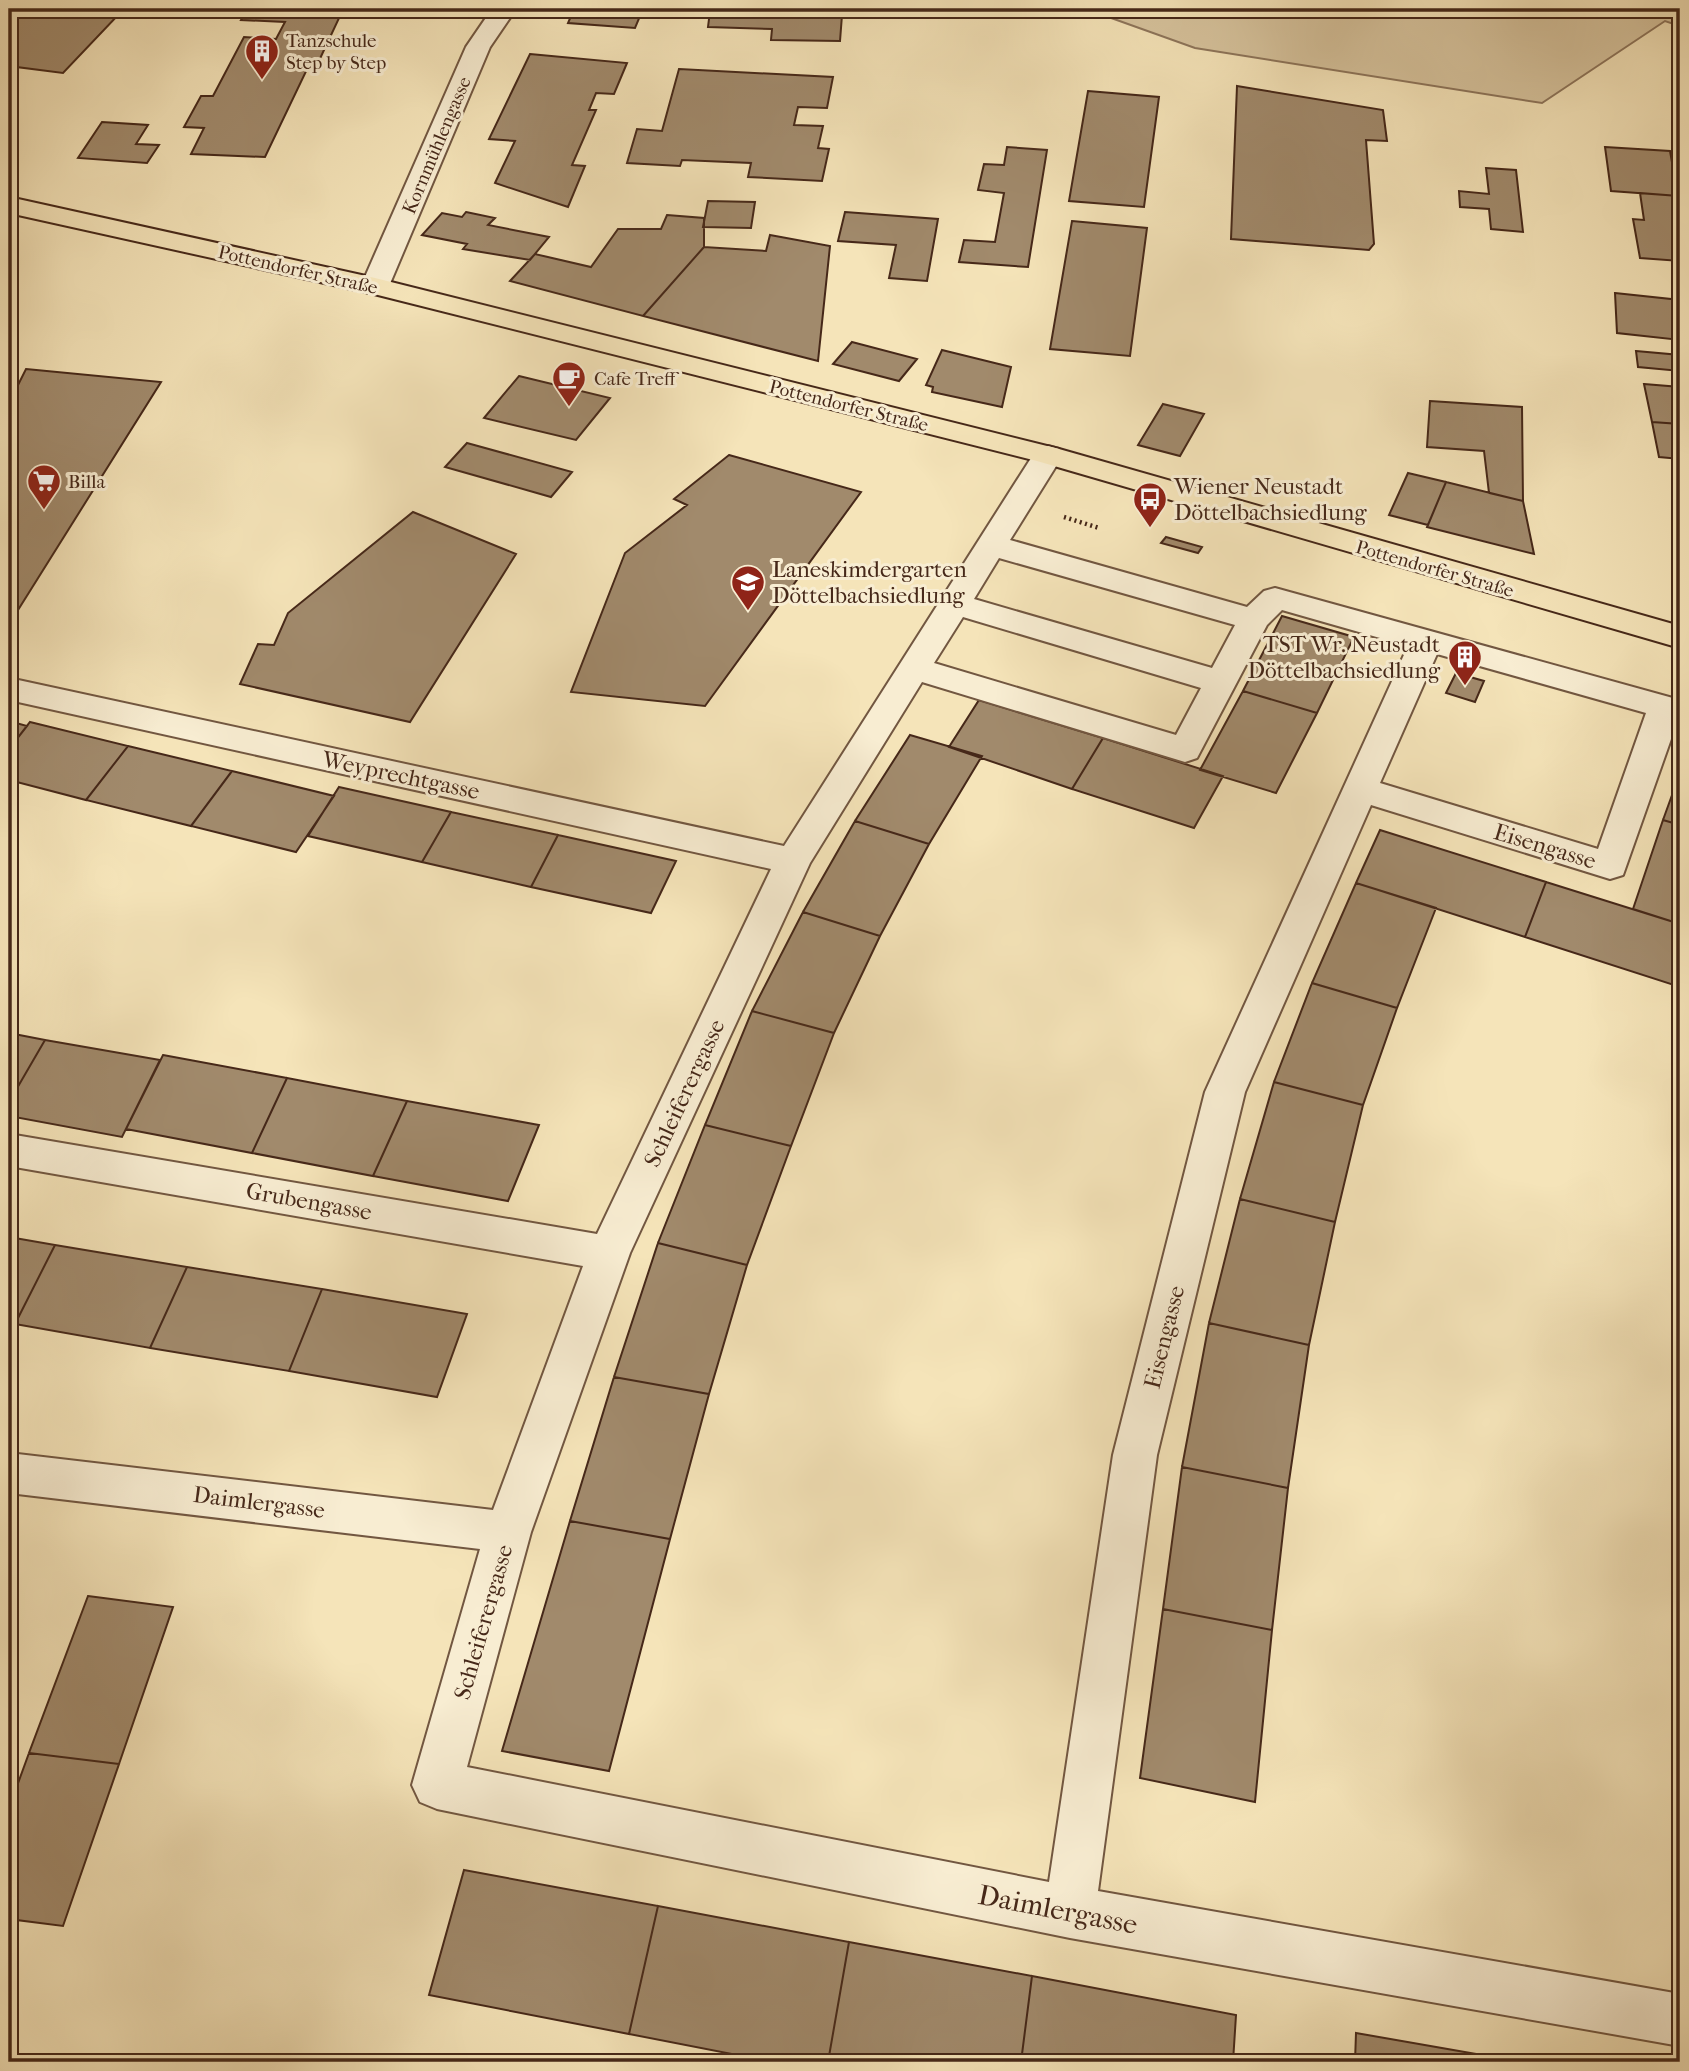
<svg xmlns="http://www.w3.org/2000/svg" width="1689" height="2071" font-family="'IM FELL French Canon',serif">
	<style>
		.green { fill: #d7c49e; stroke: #8e765c; stroke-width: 2 }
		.building { fill: #a18a6c; stroke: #462819; stroke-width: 2 }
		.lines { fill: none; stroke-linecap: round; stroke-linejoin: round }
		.minor-casing { stroke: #725741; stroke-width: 4 }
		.major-casing { stroke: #462819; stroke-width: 4 }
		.path { stroke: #462819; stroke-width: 4.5; stroke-dasharray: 2 3.5; stroke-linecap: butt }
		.minor { fill: #f8edd2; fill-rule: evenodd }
		.major { fill: #f5e4b9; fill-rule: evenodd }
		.labels { text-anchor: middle; stroke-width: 6; stroke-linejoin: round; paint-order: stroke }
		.far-poi-label { font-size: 19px; fill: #462819; stroke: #f8edd2; text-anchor: start }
		.far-street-label { font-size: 19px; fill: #462819; stroke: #f8edd2 }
		.poi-label { font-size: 23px; fill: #462819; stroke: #f8edd2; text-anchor: start }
		.street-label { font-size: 23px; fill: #462819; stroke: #f8edd2 }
		.near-street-label { font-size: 28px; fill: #462819; stroke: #f8edd2 }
	</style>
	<rect width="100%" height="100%" fill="#f5e4b9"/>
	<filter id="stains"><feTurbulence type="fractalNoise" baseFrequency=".00286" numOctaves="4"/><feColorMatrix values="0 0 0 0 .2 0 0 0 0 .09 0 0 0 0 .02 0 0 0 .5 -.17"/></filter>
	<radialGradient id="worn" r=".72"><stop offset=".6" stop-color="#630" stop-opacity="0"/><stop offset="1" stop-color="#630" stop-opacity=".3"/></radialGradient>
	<path class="green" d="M 1086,9 L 1680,9 L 1680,26 L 1665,21 L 1542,103 L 1195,48 Z"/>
	<path class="building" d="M 22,9 L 87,9 L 120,13 L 63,73 L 9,66 L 9,22 Z
		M 247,9 L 304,9 L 302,14 L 340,16 L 317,65 L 309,65 L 265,157 L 191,154 L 204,128 L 184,127 L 201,96 L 213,96 L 244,37 L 276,39 L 285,22 L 241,20 Z
		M 574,9 L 643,9 L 635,28 L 568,23 Z
		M 698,9 L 833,9 L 832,15 L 842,15 L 840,41 L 771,40 L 772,29 L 708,27 L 710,11 Z
		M 530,54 L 627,63 L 614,94 L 596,93 L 589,110 L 596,110 L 572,165 L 585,166 L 568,207 L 495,183 L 515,141 L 489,139 Z
		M 679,69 L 833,77 L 827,108 L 798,107 L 794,125 L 823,126 L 818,148 L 829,149 L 822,181 L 748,177 L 751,163 L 682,160 L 680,166 L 627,163 L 637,129 L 662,131 Z
		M 1237,86 L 1383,110 L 1387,141 L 1366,140 L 1374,244 L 1369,250 L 1231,239 Z
		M 1088,91 L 1159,97 L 1144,207 L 1069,201 Z
		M 102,122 L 148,125 L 136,144 L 159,145 L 147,163 L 78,158 Z
		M 1007,147 L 1047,150 L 1028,267 L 959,262 L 964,240 L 995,242 L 1004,193 L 978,190 L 984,164 L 1004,165 Z
		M 1605,147 L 1670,151 L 1678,196 L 1611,191 Z
		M 1486,168 L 1516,170 L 1523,232 L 1491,229 L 1489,209 L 1460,207 L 1459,191 L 1489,194 Z
		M 1640,193 L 1678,196 L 1680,261 L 1640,258 L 1633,219 L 1644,220 Z
		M 708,201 L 755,202 L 751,228 L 703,227 Z
		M 466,212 L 495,218 L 488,225 L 549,237 L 530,260 L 463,249 L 467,244 L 422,235 L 442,213 L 462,217 Z
		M 845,212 L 938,219 L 927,281 L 889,278 L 896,245 L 838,241 Z
		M 667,215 L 704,218 L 704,247 L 643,316 L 510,281 L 535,254 L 591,267 L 618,229 L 661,229 Z
		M 1072,221 L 1147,228 L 1130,356 L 1050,349 Z
		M 770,235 L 830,246 L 818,361 L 643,316 L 704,247 L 766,251 Z
		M 1615,293 L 1680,300 L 1680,340 L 1617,333 Z
		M 852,342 L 917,359 L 899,381 L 833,364 Z
		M 942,350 L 1011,367 L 1002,407 L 932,392 L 933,387 L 926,385 Z
		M 1636,351 L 1680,355 L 1680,371 L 1638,367 Z
		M 26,369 L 161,382 L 13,618 L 9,618 L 9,403 Z
		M 519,376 L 610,398 L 576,440 L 484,418 Z
		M 1644,384 L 1680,387 L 1680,424 L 1652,422 Z
		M 1430,401 L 1522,407 L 1523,501 L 1489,493 L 1484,451 L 1427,447 Z
		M 1163,404 L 1204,414 L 1180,456 L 1138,445 Z
		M 1652,422 L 1680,424 L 1680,459 L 1659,457 Z
		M 467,443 L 572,472 L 551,497 L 445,467 Z
		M 729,455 L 861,492 L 705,706 L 571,692 L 625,553 L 687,505 L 674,499 Z
		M 1408,473 L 1446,482 L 1428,525 L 1389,515 Z
		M 1446,482 L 1523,501 L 1534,554 L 1427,527 Z
		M 413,512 L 516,554 L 410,722 L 240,684 L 258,644 L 274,645 L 288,613 Z
		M 1166,537 L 1202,547 L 1198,553 L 1161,543 Z
		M 1282,616 L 1354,637 L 1317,713 L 1243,691 Z
		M 1456,673 L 1484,681 L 1475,702 L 1446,693 Z
		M 1243,691 L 1317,713 L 1276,793 L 1200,770 Z
		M 979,700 L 1103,738 L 1072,789 L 949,747 Z
		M 9,721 L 27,726 L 9,749 Z
		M 30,722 L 128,746 L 86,800 L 9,780 L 9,749 Z
		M 910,735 L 982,756 L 929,844 L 855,821 Z
		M 1103,738 L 1223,776 L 1194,828 L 1072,789 Z
		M 128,746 L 232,771 L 191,826 L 86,800 Z
		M 232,771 L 334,796 L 296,852 L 191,826 Z
		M 1680,773 L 1680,825 L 1663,820 Z
		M 339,787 L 451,812 L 422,862 L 308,836 Z
		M 451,812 L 558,835 L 531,887 L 422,862 Z
		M 1663,820 L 1680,825 L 1680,924 L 1633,909 Z
		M 855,821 L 929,844 L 880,936 L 803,912 Z
		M 1380,830 L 1546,882 L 1525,937 L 1356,883 Z
		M 558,835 L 676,861 L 651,913 L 531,887 Z
		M 1546,882 L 1680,924 L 1680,987 L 1525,937 Z
		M 1356,883 L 1436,908 L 1397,1008 L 1312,983 Z
		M 803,912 L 880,936 L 834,1033 L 752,1011 Z
		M 1312,983 L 1397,1008 L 1363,1105 L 1274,1082 Z
		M 752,1011 L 834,1033 L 791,1146 L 705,1125 Z
		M 9,1033 L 45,1040 L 9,1102 Z
		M 45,1040 L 160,1060 L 122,1137 L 9,1116 L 9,1102 Z
		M 163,1055 L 287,1078 L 252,1153 L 126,1129 Z
		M 287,1078 L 407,1101 L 373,1176 L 252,1153 Z
		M 1274,1082 L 1363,1105 L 1335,1222 L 1240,1199 Z
		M 407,1101 L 539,1125 L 508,1201 L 373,1176 Z
		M 705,1125 L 791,1146 L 747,1265 L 658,1243 Z
		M 1240,1199 L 1335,1222 L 1309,1345 L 1209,1323 Z
		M 9,1237 L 55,1245 L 15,1324 L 9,1323 Z
		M 658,1243 L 747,1265 L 709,1394 L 614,1377 Z
		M 55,1245 L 187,1267 L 150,1348 L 15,1324 Z
		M 187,1267 L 322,1289 L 289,1371 L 150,1348 Z
		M 322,1289 L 467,1314 L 437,1397 L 289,1371 Z
		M 1209,1323 L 1309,1345 L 1288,1488 L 1182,1467 Z
		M 614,1377 L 709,1394 L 670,1539 L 570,1521 Z
		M 1182,1467 L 1288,1488 L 1272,1630 L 1163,1609 Z
		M 570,1521 L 670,1539 L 609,1771 L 502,1751 Z
		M 88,1596 L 173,1607 L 119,1764 L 29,1753 Z
		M 1163,1609 L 1272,1630 L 1255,1802 L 1140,1778 Z
		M 29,1753 L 119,1764 L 63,1926 L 9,1919 L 9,1808 Z
		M 464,1870 L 658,1906 L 629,2034 L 429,1995 Z
		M 658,1906 L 849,1942 L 828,2062 L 773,2062 L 629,2034 Z
		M 849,1942 L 1032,1976 L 1021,2062 L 828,2062 Z
		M 1032,1976 L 1236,2015 L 1233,2062 L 1021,2062 Z
		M 1356,2033 L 1522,2062 L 1355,2062 Z"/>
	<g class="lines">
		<g class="minor-casing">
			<path id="minor" d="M 492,9 L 516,9 L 490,47 L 389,286 L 385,292 L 365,292 L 361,286 L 466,47 Z
				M 1048,446 L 1059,449 L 1063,455 L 1010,540 L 1247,607 L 1264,591 L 1275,588 L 1680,700 L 1680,722 L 1677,722 L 1623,875 L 1610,879 L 1371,805 L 1245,1092 L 1157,1455 L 1098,1891 L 1680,1994 L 1680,2046 L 1070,1938 L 437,1809 L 420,1802 L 412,1785 L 480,1549 L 9,1493 L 9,1453 L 493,1510 L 583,1266 L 9,1166 L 9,1134 L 597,1234 L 771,869 L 9,700 L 9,678 L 784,846 L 1033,455 L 1037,449 ZM 999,558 L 1235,625 L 1212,668 L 974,599 ZM 1282,610 L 1408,646 L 1205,1092 L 1113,1455 L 1049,1882 L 467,1767 L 531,1532 L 630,1253 L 810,863 L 922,682 L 1185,762 L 1197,758 L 1267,625 ZM 963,617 L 1201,688 L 1176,735 L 934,663 ZM 1437,654 L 1646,713 L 1598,849 L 1380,783 Z"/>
		</g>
		<g class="major-casing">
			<path id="major" d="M 9,197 L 375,278 L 1059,449 L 1680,626 L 1680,648 L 1037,461 L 374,294 L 9,213 Z"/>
		</g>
		<path class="path" d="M 1064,517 L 1099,528"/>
		<use href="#minor" class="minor"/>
		<use href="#major" class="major"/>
	</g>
	<defs>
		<g id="building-pin" transform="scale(1.75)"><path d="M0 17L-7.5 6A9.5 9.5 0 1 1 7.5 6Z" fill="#8f2418" stroke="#f8edd2"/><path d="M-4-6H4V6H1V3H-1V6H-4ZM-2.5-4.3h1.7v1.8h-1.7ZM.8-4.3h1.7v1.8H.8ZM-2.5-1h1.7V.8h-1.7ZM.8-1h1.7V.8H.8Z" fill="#fff"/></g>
		<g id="cafe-pin" transform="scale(1.75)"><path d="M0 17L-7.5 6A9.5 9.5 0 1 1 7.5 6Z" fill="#8f2418" stroke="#f8edd2"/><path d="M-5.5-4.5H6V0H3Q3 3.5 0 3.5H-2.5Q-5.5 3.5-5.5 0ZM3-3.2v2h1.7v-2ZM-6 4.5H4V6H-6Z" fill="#fff"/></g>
		<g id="supermarket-pin" transform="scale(1.75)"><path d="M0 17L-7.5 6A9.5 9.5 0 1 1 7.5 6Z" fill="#8f2418" stroke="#f8edd2"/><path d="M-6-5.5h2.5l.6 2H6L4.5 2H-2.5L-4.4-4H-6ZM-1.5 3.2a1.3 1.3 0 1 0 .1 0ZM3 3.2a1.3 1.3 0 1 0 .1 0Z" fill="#fff"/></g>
		<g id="bus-pin" transform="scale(1.75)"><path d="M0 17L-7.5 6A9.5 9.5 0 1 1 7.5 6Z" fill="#8f2418" stroke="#f8edd2"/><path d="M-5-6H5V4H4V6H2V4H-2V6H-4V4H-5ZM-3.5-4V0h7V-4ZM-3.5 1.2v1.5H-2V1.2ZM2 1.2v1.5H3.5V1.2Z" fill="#fff"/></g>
		<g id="school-pin" transform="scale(1.75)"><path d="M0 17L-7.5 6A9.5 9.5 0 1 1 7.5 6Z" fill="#8f2418" stroke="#f8edd2"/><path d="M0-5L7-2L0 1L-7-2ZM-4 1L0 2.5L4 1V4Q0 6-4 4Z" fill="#fff"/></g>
	</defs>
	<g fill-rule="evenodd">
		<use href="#building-pin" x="262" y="51"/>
		<use href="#cafe-pin" x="569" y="378"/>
		<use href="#supermarket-pin" x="44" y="481"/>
		<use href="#bus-pin" x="1150" y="499"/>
		<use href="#school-pin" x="748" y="582"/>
		<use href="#building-pin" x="1465" y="657"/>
	</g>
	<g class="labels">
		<g class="far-poi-label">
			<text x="286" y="47">Tanzschule<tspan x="286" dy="22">Step by Step</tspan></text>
			<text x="594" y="385">Cafe Treff</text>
			<text x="68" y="488">Billa</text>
		</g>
		<g class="far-street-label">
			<text transform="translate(436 145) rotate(-67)" y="7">Kornmühlengasse</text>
			<text transform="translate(298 269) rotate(13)" y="7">Pottendorfer Straße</text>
			<text transform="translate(849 405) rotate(14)" y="7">Pottendorfer Straße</text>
			<text transform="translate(1435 568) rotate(16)" y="7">Pottendorfer Straße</text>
		</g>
		<g class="poi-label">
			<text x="1174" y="494">Wiener Neustadt<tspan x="1174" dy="26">Döttelbachsiedlung</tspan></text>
			<text x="772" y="577">Laneskimdergarten<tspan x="772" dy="26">Döttelbachsiedlung</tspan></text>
			<text x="1440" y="652" text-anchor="end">TST Wr. Neustadt<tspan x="1440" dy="26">Döttelbachsiedlung</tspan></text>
		</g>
		<g class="street-label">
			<text transform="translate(401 775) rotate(12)" y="8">Weyprechtgasse</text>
			<text transform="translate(1545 846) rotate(17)" y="8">Eisengasse</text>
			<text transform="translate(684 1093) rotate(-65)" y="8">Schleiferergasse</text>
			<text transform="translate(309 1201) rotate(10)" y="8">Grubengasse</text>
			<text transform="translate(1164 1337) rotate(-76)" y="8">Eisengasse</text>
			<text transform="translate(259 1502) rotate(7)" y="8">Daimlergasse</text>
			<text transform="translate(483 1622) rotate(-74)" y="8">Schleiferergasse</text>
		</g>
		<g class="near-street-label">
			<text transform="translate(1058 1909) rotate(11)" y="10">Daimlergasse</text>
		</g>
	</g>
	<rect width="1689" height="2071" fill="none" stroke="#f5e4b9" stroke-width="35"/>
	<rect x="10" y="10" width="1668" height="2050" fill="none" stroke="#462819" stroke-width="3.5"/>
	<rect x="18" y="18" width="1654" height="2036" fill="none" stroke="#462819" stroke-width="2"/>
	<rect width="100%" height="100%" filter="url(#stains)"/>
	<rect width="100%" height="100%" fill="url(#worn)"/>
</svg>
